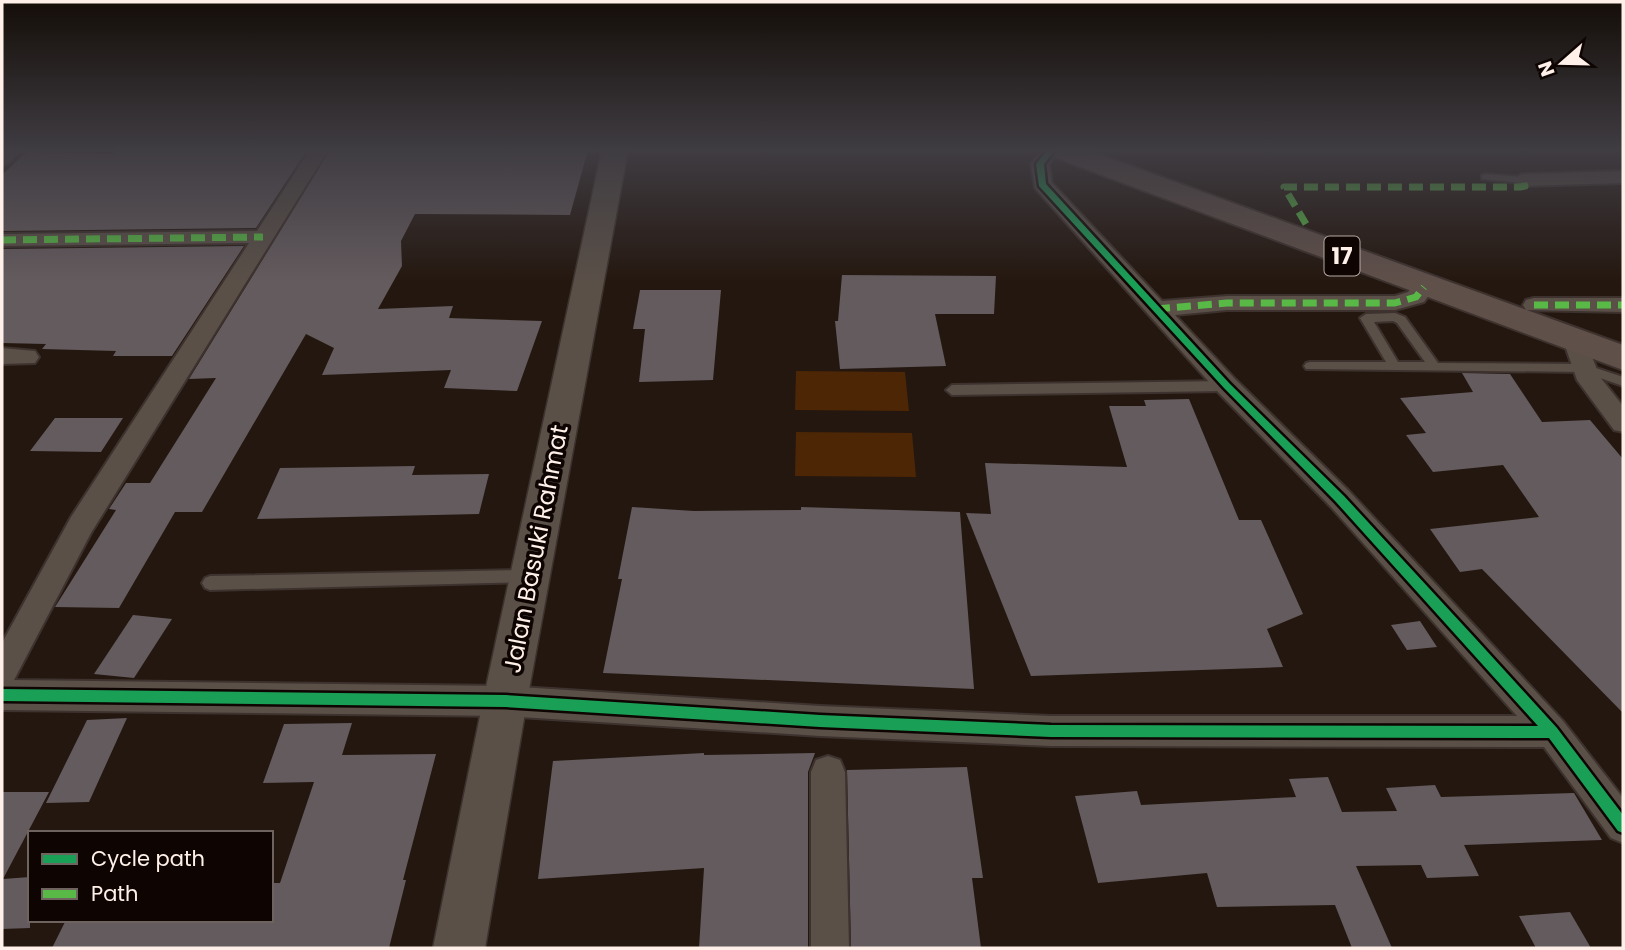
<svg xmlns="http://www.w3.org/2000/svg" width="1625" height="950" font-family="Poppins,sans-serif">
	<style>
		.green { fill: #4d2605 }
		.building { fill: #645b5e }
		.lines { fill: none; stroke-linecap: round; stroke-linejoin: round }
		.lane-casing { stroke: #3d322e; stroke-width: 4 }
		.street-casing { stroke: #3d322e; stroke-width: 4 }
		.secondary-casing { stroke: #3d322e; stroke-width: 3 }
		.highway-casing { stroke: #3d322e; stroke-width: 4 }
		.lane { fill: #5a5048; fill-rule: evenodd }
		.street { fill: #5a5048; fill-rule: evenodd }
		.secondary { fill: #5a5048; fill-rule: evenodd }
		.highway { fill: #60504a; fill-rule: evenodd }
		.quiet { stroke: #58b947; stroke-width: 7; stroke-dasharray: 14 7; stroke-linecap: butt }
		.cycleway-casing { stroke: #0e0502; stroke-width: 5 }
		.cycleway { fill: #1a9f57; fill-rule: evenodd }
		.labels { text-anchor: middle; stroke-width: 7; stroke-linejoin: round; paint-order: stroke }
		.shield { fill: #0e0502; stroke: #b7aaa4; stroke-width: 2 }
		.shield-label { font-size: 23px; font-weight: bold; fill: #fff1e9 }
		.street-label { font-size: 24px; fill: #fff1e9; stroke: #0e0502 }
	</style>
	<rect width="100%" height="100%" fill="#24170f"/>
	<path class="green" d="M 796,371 L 905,372 L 909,411 L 795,410 Z
		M 796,432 L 912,433 L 916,477 L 795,476 Z"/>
	<path class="building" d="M 116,150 L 307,150 L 256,228 L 2,231 L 2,175 L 26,152 L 113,154 Z
		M 330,150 L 588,150 L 570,215 L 415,214 L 401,241 L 402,266 L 378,309 L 453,306 L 449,318 L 542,321 L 517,391 L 444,388 L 451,370 L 322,375 L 334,348 L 306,334 L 202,512 L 175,512 L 119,608 L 55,607 L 116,510 L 109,509 L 126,483 L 150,483 L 216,378 L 189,379 Z
		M 244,246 L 172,356 L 113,356 L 116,351 L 42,349 L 46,344 L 2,343 L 2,249 Z
		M 842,275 L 996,276 L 994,314 L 935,314 L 946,366 L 840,369 L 835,321 L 838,321 Z
		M 640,290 L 721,290 L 713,380 L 639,382 L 645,329 L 633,329 Z
		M 1462,373 L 1510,374 L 1542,422 L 1590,420 L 1623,459 L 1623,713 L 1482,569 L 1460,572 L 1430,529 L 1539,517 L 1503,465 L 1433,472 L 1406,435 L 1426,433 L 1400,398 L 1473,392 Z
		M 1189,399 L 1239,520 L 1261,520 L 1303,614 L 1267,629 L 1283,667 L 1031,676 L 966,513 L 991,514 L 985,463 L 1127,467 L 1109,406 L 1146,406 L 1144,400 Z
		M 55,418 L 123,418 L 101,452 L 30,451 Z
		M 415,466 L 412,475 L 489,474 L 479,514 L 257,519 L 280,468 Z
		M 632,507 L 694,511 L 801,510 L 801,507 L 960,512 L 974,689 L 603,673 L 622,579 L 618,579 Z
		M 133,615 L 172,619 L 134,678 L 94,674 Z
		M 1420,621 L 1437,647 L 1407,650 L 1391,625 Z
		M 127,718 L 89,802 L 46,803 L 87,720 Z
		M 352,723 L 342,755 L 436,754 L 403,880 L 406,880 L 389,948 L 52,948 L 66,920 L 271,920 L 271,883 L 280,883 L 314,782 L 263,783 L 284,724 Z
		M 704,753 L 704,755 L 815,753 L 808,772 L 808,948 L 699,948 L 704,868 L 538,879 L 553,761 Z
		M 967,767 L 983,878 L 972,878 L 981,948 L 851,948 L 847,770 Z
		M 1328,777 L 1342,812 L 1397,811 L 1386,788 L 1435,785 L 1441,797 L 1574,793 L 1602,840 L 1464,845 L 1479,876 L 1427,878 L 1421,865 L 1356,866 L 1392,948 L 1352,948 L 1335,905 L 1217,907 L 1207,873 L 1098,883 L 1075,796 L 1137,791 L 1141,805 L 1296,797 L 1289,779 Z
		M 2,792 L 49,792 L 3,879 L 30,877 L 30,928 L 2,929 Z
		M 1570,912 L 1591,948 L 1536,948 L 1519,916 Z"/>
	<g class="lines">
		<g class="lane-casing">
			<path id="lane" d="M 1486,174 L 1522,177 L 1527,180 L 1522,183 L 1482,179 L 1482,175 Z
				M 1395,313 L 1405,317 L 1438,363 L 1584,364 L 1623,377 L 1623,386 L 1583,372 L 1306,369 L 1304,366 L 1306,363 L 1310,362 L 1386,362 L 1360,318 L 1366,314 ZM 1393,321 L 1397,323 L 1425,362 L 1398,362 L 1374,322 Z
				M 1227,381 L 1233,386 L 1227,391 L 952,395 L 946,390 L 952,385 Z
				M 527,570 L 532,571 L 535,576 L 532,581 L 527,582 L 210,590 L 205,588 L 202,583 L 205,578 L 210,576 Z"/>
		</g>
		<g class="street-casing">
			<path id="street" d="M 2,150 L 21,150 L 9,163 L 2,165 Z
				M 310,150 L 328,150 L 91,533 L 14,680 L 505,686 L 820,706 L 1051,716 L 1517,716 L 1331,507 L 1218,392 L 1035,188 L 1031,164 L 1041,150 L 1060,150 L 1049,164 L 1052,183 L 1162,301 L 1227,296 L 1395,296 L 1408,292 L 1416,282 L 1432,282 L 1435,287 L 1424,302 L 1395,310 L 1227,310 L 1175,315 L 1236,380 L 1349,491 L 1563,721 L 1623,798 L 1623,843 L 1611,838 L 1544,747 L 1051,746 L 820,736 L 505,716 L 2,710 L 2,643 L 71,517 L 249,243 L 2,246 L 2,234 L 257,231 Z
				M 1623,171 L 1623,183 L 1522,186 L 1512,180 L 1522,174 Z
				M 1534,298 L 1623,298 L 1623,312 L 1526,310 L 1523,305 L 1526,300 Z
				M 1575,332 L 1583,334 L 1600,377 L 1623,406 L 1623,432 L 1614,430 L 1577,380 L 1563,340 L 1567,334 Z
				M 2,348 L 35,351 L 39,357 L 35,363 L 2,364 Z
				M 828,756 L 840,760 L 845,772 L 849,948 L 811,948 L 811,772 L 816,760 Z"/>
		</g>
		<g class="secondary-casing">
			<path id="secondary" d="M 602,150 L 628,150 L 527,701 L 485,948 L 433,948 L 483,701 Z"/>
		</g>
		<g class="highway-casing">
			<path id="highway" d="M 1047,150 L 1087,150 L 1623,345 L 1623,370 L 1051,156 Z"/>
		</g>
		<use href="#lane" class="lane"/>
		<use href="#street" class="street"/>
		<use href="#secondary" class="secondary"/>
		<use href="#highway" class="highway"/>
		<path class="quiet" d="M 1306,224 L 1284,187 L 1520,187 L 1525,186 L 1522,180
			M 2,240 L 263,237
			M 1534,305 L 1623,305
			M 1156,309 L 1227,303 L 1395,303 L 1416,297 L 1424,287"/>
		<g class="cycleway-casing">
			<path id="cycleway" d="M 1047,150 L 1055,150 L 1044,164 L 1046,184 L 1230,384 L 1344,496 L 1475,638 L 1557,728 L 1623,815 L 1623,833 L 1618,831 L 1549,738 L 1051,737 L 820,727 L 505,707 L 2,701 L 2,689 L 505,695 L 820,715 L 1051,725 L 1538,726 L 1336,502 L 1224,388 L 1039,186 L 1036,164 Z"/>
		</g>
		<use href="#cycleway" class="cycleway"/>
	</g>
	<linearGradient id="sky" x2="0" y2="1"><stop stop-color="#140d08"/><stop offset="0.53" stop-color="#3f3c42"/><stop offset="1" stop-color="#3f3c42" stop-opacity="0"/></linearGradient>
	<rect width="1625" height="283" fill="url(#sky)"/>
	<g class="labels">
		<rect class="shield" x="1324.5" y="236.5" width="35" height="39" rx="5"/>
		<g class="shield-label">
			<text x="1342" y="264">17</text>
		</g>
		<g class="street-label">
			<text transform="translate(536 549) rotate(-79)" y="8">Jalan Basuki Rahmat</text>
		</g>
	</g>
	<rect width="1625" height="950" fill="none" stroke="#fff1e9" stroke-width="7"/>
	<rect x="28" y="831" width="245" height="91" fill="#0e0502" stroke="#6e635e" stroke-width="2"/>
	<rect x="42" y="854" width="35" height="10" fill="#1a9f57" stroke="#6e635e" stroke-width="2"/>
	<text x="91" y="866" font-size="21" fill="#fff1e9">Cycle path</text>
	<rect x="42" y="889" width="35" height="10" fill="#58b947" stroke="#6e635e" stroke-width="2"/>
	<text x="91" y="901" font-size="21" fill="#fff1e9">Path</text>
	<g transform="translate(1562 63) rotate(250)" stroke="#0e0502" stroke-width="5" paint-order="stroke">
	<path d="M0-5L12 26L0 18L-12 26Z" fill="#fff1e9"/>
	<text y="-10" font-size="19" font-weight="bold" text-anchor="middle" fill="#fff1e9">N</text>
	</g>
</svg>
